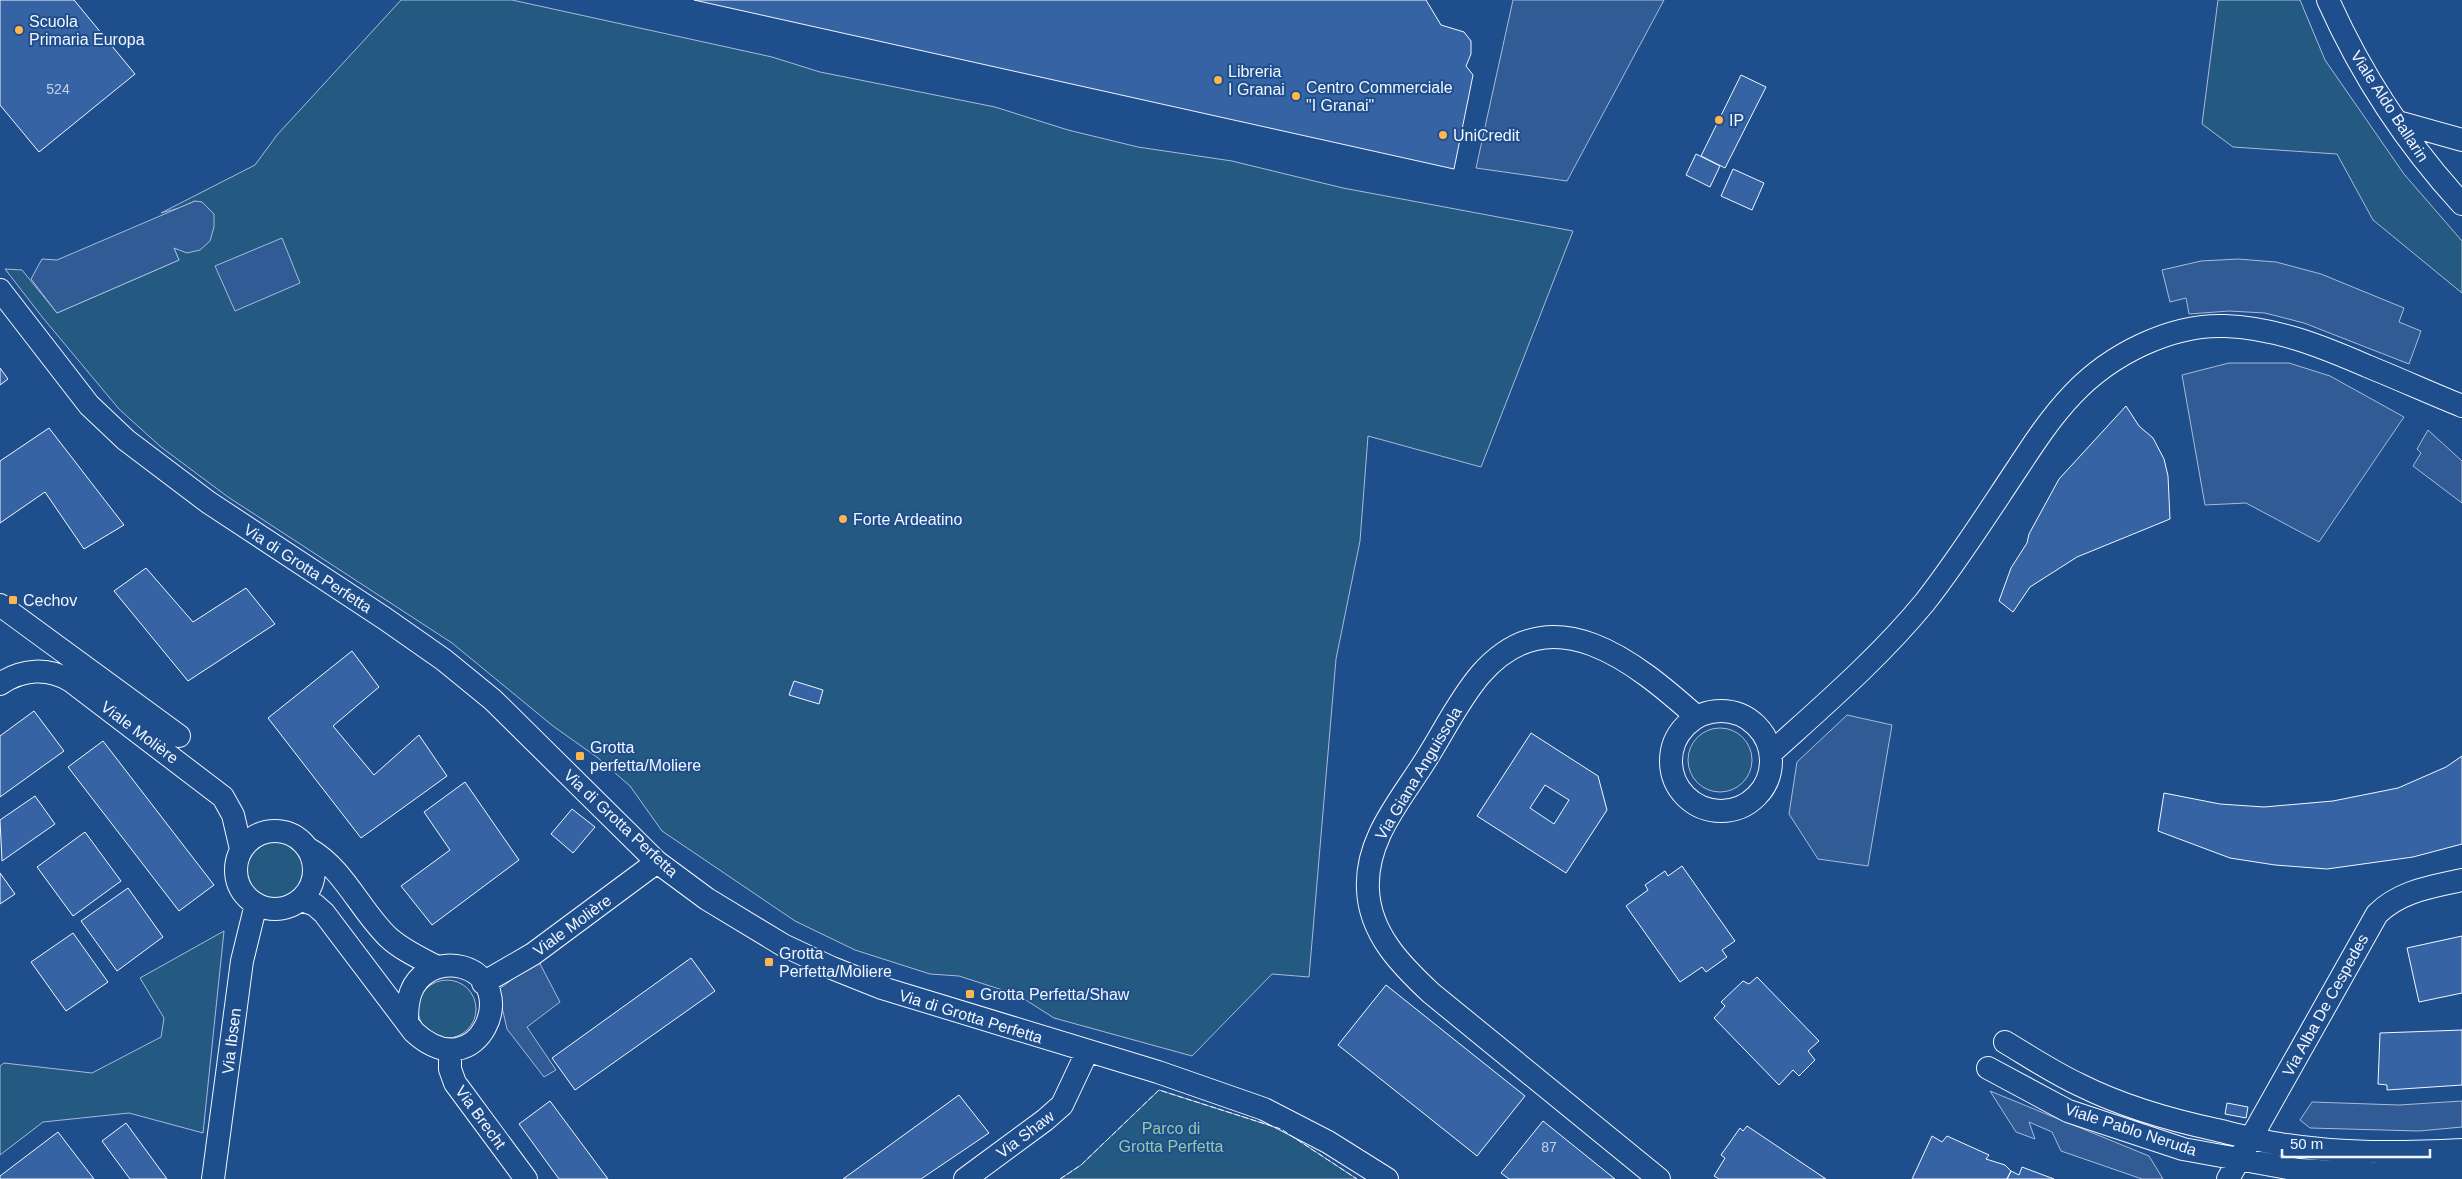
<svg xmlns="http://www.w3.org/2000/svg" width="2462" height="1179" font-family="Helvetica,sans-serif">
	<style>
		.green { fill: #245a82; stroke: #a8bbd7 }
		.parking { fill: #305b95; stroke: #a8bbd7 }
		.building { fill: #3563a3; stroke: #f2f6ff; fill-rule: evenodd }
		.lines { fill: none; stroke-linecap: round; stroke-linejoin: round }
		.minor-casing { stroke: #f2f6ff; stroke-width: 24 }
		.minor { stroke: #1f4e8c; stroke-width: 22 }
		.fence { stroke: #f2f6ff; stroke-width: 1; stroke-dasharray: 6 2.5; stroke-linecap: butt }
		.poi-dot { fill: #ffb74d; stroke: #1f4e8c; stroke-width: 2 }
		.labels { text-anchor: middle; stroke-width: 4; stroke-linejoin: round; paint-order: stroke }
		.number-label { font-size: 14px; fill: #c3d1e8 }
		.poi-label { font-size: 16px; fill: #f2f6ff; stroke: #1f4e8c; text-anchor: start }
		.street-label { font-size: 16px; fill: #f2f6ff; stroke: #1f4e8c }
		.park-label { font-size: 16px; fill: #97c8a6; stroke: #1f4e8c }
	</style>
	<rect width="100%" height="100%" fill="#1f4e8c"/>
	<path class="green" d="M 401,0 L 512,0 L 772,57 L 820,72 L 995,107 L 1068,130 L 1138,147 L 1232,161 L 1343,188 L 1573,231 L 1481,467 L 1368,436 L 1360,541 L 1336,659 L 1309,977 L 1272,974 L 1192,1056 L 1054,1018 L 1018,995 L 959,976 L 930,974 L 855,950 L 795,921 L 662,831 L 630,786 L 598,758 L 553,726 L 452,643 L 228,497 L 161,447 L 119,409 L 43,318 L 5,269 L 22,270 L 57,313 L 179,260 L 174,248 L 195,201 L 179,208 L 161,213 L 255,165 L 277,135 Z
		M 2218,0 L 2300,0 L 2325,60 L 2404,174 L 2462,241 L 2462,293 L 2373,220 L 2337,154 L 2233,147 L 2202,124 Z
		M1688 760a32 32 0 1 1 64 0a32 32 0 1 1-64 0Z
		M246 869a29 29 0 1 1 58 0a29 29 0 1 1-58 0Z
		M 224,931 L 203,1133 L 129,1113 L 43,1122 L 0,1155 L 0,1066 L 4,1063 L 92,1073 L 161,1037 L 164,1018 L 140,978 Z
		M418 1009a29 29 0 1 1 58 0a29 29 0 1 1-58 0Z
		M 1159,1090 L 1281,1129 L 1357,1179 L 1060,1179 L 1081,1165 Z"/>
	<path class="parking" d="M 1513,0 L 1664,0 L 1567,181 L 1476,168 Z
		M 195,201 L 202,202 L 214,214 L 214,227 L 210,241 L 200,250 L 187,253 L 174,248 L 179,260 L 57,313 L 31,279 L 42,259 L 57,260 Z
		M 282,238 L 300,283 L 235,311 L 215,266 Z
		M 2238,259 L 2276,262 L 2321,274 L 2404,308 L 2399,322 L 2421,331 L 2409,364 L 2304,323 L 2265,313 L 2229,311 L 2189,314 L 2186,298 L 2170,302 L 2162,270 L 2201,261 Z
		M 2229,363 L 2289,363 L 2330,376 L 2404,417 L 2319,542 L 2246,503 L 2205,505 L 2182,375 Z
		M 2428,430 L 2462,461 L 2462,503 L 2413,466 L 2421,453 L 2417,449 Z
		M 1847,715 L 1892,725 L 1868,866 L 1818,859 L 1789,814 L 1797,762 Z
		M 538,960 L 560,1002 L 527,1027 L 556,1070 L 544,1077 L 507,1029 L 498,990 Z
		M 1990,1091 L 2149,1156 L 2163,1179 L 2142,1179 L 2061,1151 L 2052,1132 L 2029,1122 L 2035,1139 L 2016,1132 Z
		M 2462,1101 L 2462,1127 L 2419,1131 L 2310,1128 L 2300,1120 L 2312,1102 L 2399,1105 Z"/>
	<path class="building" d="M 0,0 L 74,0 L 135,74 L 39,152 L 0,105 Z
		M 694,0 L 1426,0 L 1441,25 L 1464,32 L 1471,41 L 1471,54 L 1466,66 L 1473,75 L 1454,169 Z
		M 1741,75 L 1766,87 L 1725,168 L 1701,156 Z
		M 1696,154 L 1720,166 L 1710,187 L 1686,175 Z
		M 1733,169 L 1764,183 L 1752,210 L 1721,196 Z
		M 0,368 L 8,379 L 0,385 Z
		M 2126,406 L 2139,426 L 2153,438 L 2164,459 L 2168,476 L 2170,519 L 2077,557 L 2030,587 L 2013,612 L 1999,601 L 2011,568 L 2027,543 L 2029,534 L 2059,479 Z
		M 49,428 L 124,525 L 84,549 L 45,492 L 0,523 L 0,461 Z
		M 146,568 L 193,622 L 246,588 L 275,624 L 188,681 L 114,591 Z
		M 352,651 L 379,687 L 333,726 L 374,775 L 419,735 L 447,776 L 361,838 L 268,718 Z
		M 794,681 L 823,690 L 819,704 L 789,695 Z
		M 34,711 L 64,751 L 0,797 L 0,736 Z
		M 1531,733 L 1598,776 L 1607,810 L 1566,873 L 1477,816 ZM 1545,785 L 1569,800 L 1554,824 L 1530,808 Z
		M 103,741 L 214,885 L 179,911 L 68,767 Z
		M 2462,756 L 2462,844 L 2413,857 L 2327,869 L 2275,865 L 2230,858 L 2158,831 L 2164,793 L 2220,804 L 2264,807 L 2333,801 L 2398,788 L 2446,767 Z
		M 465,782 L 519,860 L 432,925 L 401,886 L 450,850 L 424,812 Z
		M 35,796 L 55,824 L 2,861 L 0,820 Z
		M 572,809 L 595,827 L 573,853 L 551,834 Z
		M 85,832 L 121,881 L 73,916 L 37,867 Z
		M 1682,866 L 1735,941 L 1722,950 L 1727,957 L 1706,972 L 1702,967 L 1680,982 L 1626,906 L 1648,890 L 1645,885 L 1665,871 L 1668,876 Z
		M 0,873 L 15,894 L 0,904 Z
		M 128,888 L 163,937 L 117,971 L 81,921 Z
		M 73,933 L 108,982 L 66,1011 L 31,962 Z
		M 2462,936 L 2462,993 L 2419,1002 L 2407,948 Z
		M 691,958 L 715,991 L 575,1090 L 552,1058 Z
		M 1757,977 L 1819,1041 L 1808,1051 L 1815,1060 L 1799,1076 L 1793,1070 L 1779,1085 L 1714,1018 L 1725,1006 L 1721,1002 L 1743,981 L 1749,984 Z
		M 1386,985 L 1525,1096 L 1477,1156 L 1338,1045 Z
		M 2462,1030 L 2462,1085 L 2387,1090 L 2387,1085 L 2378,1084 L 2380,1033 Z
		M 959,1095 L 989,1133 L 921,1179 L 843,1179 Z
		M 550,1101 L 608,1179 L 559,1179 L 519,1124 Z
		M 2227,1103 L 2248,1107 L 2246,1118 L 2225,1114 Z
		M 1543,1121 L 1615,1179 L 1509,1179 L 1501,1173 Z
		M 126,1123 L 167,1179 L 130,1179 L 102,1141 Z
		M 1747,1126 L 1826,1179 L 1719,1179 L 1714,1176 L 1725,1158 L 1721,1155 L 1740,1128 L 1743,1131 Z
		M 58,1132 L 94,1179 L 0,1179 L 0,1176 Z
		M 1932,1136 L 1942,1142 L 1947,1136 L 1989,1155 L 1986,1159 L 2005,1165 L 2011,1171 L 2007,1179 L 1912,1179 Z
		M 2022,1167 L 2054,1179 L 2007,1179 L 2011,1171 L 2019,1175 Z"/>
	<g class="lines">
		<g class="minor-casing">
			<path id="minor" d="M 2328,0 C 2361,74 2407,144 2462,204
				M 2398,122 L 2462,140
				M 0,290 L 89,405 L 126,440 L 208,502 L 384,618 L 444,660 L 493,700 L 657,862 L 707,899 L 783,945 L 832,968 L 882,988 L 1158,1072 L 1264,1109 L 1328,1142 L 1387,1179
				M 0,605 L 179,736
				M 0,684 C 22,669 48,667 71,681 L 223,797 L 233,815 L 241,849
				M1671 761a50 50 0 1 1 100 0a50 50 0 1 1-100 0Z
				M 1771,753 C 1824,705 1879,658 1925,602 C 1958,560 1987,514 2017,469 C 2034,443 2051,417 2073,394 C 2110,355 2170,324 2225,326 C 2276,328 2321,346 2367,366 C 2399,379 2430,393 2462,406
				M236 870a39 39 0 1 1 78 0a39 39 0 1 1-78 0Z
				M 309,849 C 343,868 360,910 388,937 C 402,950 420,958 437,967
				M 302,900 L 315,905 L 324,913 L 414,1032 C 478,1091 523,983 462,967 C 450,964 440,965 429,971 C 410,982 407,1000 407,1020
				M 483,983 L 533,954 L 657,862
				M 2005,1042 C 2030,1057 2054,1073 2080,1085 C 2124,1107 2170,1120 2217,1130 C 2238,1135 2259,1141 2280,1144 C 2340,1154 2401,1153 2462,1150
				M 450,1050 L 450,1069 L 455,1083 L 526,1179
				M 1988,1068 L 2068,1111 L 2183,1149 L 2299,1170 L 2373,1174 L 2462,1172
				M 213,1179 L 242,961 L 256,904
				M 965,1179 L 1045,1120 L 1062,1105 L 1087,1052
				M 1659,1179 L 1431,993 C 1401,965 1370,934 1368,890 C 1365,840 1400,801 1425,761 C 1443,733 1458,701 1480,675 C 1552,592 1636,663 1697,717
				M 2228,1179 L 2377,914 C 2400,891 2431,887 2462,880"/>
		</g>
		<use href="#minor" class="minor"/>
		<path class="fence" d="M 1060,1179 L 1081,1165 L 1159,1090 L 1281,1129 L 1357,1179"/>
	</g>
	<g class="poi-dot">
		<circle cx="19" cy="30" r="5"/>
		<circle cx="1218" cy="80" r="5"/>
		<circle cx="1296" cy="96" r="5"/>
		<circle cx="1719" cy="120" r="5"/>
		<circle cx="1443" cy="135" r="5"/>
		<circle cx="843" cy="519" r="5"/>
		<rect x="8" y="595" width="10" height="10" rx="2.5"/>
		<rect x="575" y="751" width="10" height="10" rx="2.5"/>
		<rect x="764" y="957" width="10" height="10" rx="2.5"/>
		<rect x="965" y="989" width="10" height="10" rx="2.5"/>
	</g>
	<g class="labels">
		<g class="number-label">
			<text x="58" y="94">524</text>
			<text x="1549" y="1152">87</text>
		</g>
		<g class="poi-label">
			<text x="29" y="27">Scuola<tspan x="29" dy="18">Primaria Europa</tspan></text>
			<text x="1228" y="77">Libreria<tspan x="1228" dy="18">I Granai</tspan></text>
			<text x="1306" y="93">Centro Commerciale<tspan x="1306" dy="18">"I Granai"</tspan></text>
			<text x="1729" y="126">IP</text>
			<text x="1453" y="141">UniCredit</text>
			<text x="853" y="525">Forte Ardeatino</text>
			<text x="23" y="606">Cechov</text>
			<text x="590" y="753">Grotta<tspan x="590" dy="18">perfetta/Moliere</tspan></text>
			<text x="779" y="959">Grotta<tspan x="779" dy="18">Perfetta/Moliere</tspan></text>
			<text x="980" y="1000">Grotta Perfetta/Shaw</text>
		</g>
		<g class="street-label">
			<text transform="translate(2390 106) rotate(57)" y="6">Viale Aldo Ballarin</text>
			<text transform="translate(308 568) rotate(33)" y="6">Via di Grotta Perfetta</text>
			<text transform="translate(140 732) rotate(37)" y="6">Viale Molière</text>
			<text transform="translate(1418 773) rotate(-59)" y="6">Via Giana Anguissola</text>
			<text transform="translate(621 823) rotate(43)" y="6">Via di Grotta Perfetta</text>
			<text transform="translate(572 925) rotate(-36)" y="6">Viale Molière</text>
			<text transform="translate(2325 1005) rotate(-61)" y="6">Via Alba De Cespedes</text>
			<text transform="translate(971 1016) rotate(17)" y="6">Via di Grotta Perfetta</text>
			<text transform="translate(231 1041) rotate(-83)" y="6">Via Ibsen</text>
			<text transform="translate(481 1117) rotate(54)" y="6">Via Brecht</text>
			<text transform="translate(2131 1129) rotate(18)" y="6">Viale Pablo Neruda</text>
			<text transform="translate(1025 1134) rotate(-37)" y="6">Via Shaw</text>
		</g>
		<g class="park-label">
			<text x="1171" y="1134">Parco di<tspan x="1171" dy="18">Grotta Perfetta</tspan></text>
		</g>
	</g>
	<path d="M2282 1149v8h148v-8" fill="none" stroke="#f2f6ff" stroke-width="2.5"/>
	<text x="2290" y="1149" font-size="15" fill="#f2f6ff" stroke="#1f4e8c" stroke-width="4" paint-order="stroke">50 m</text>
</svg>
